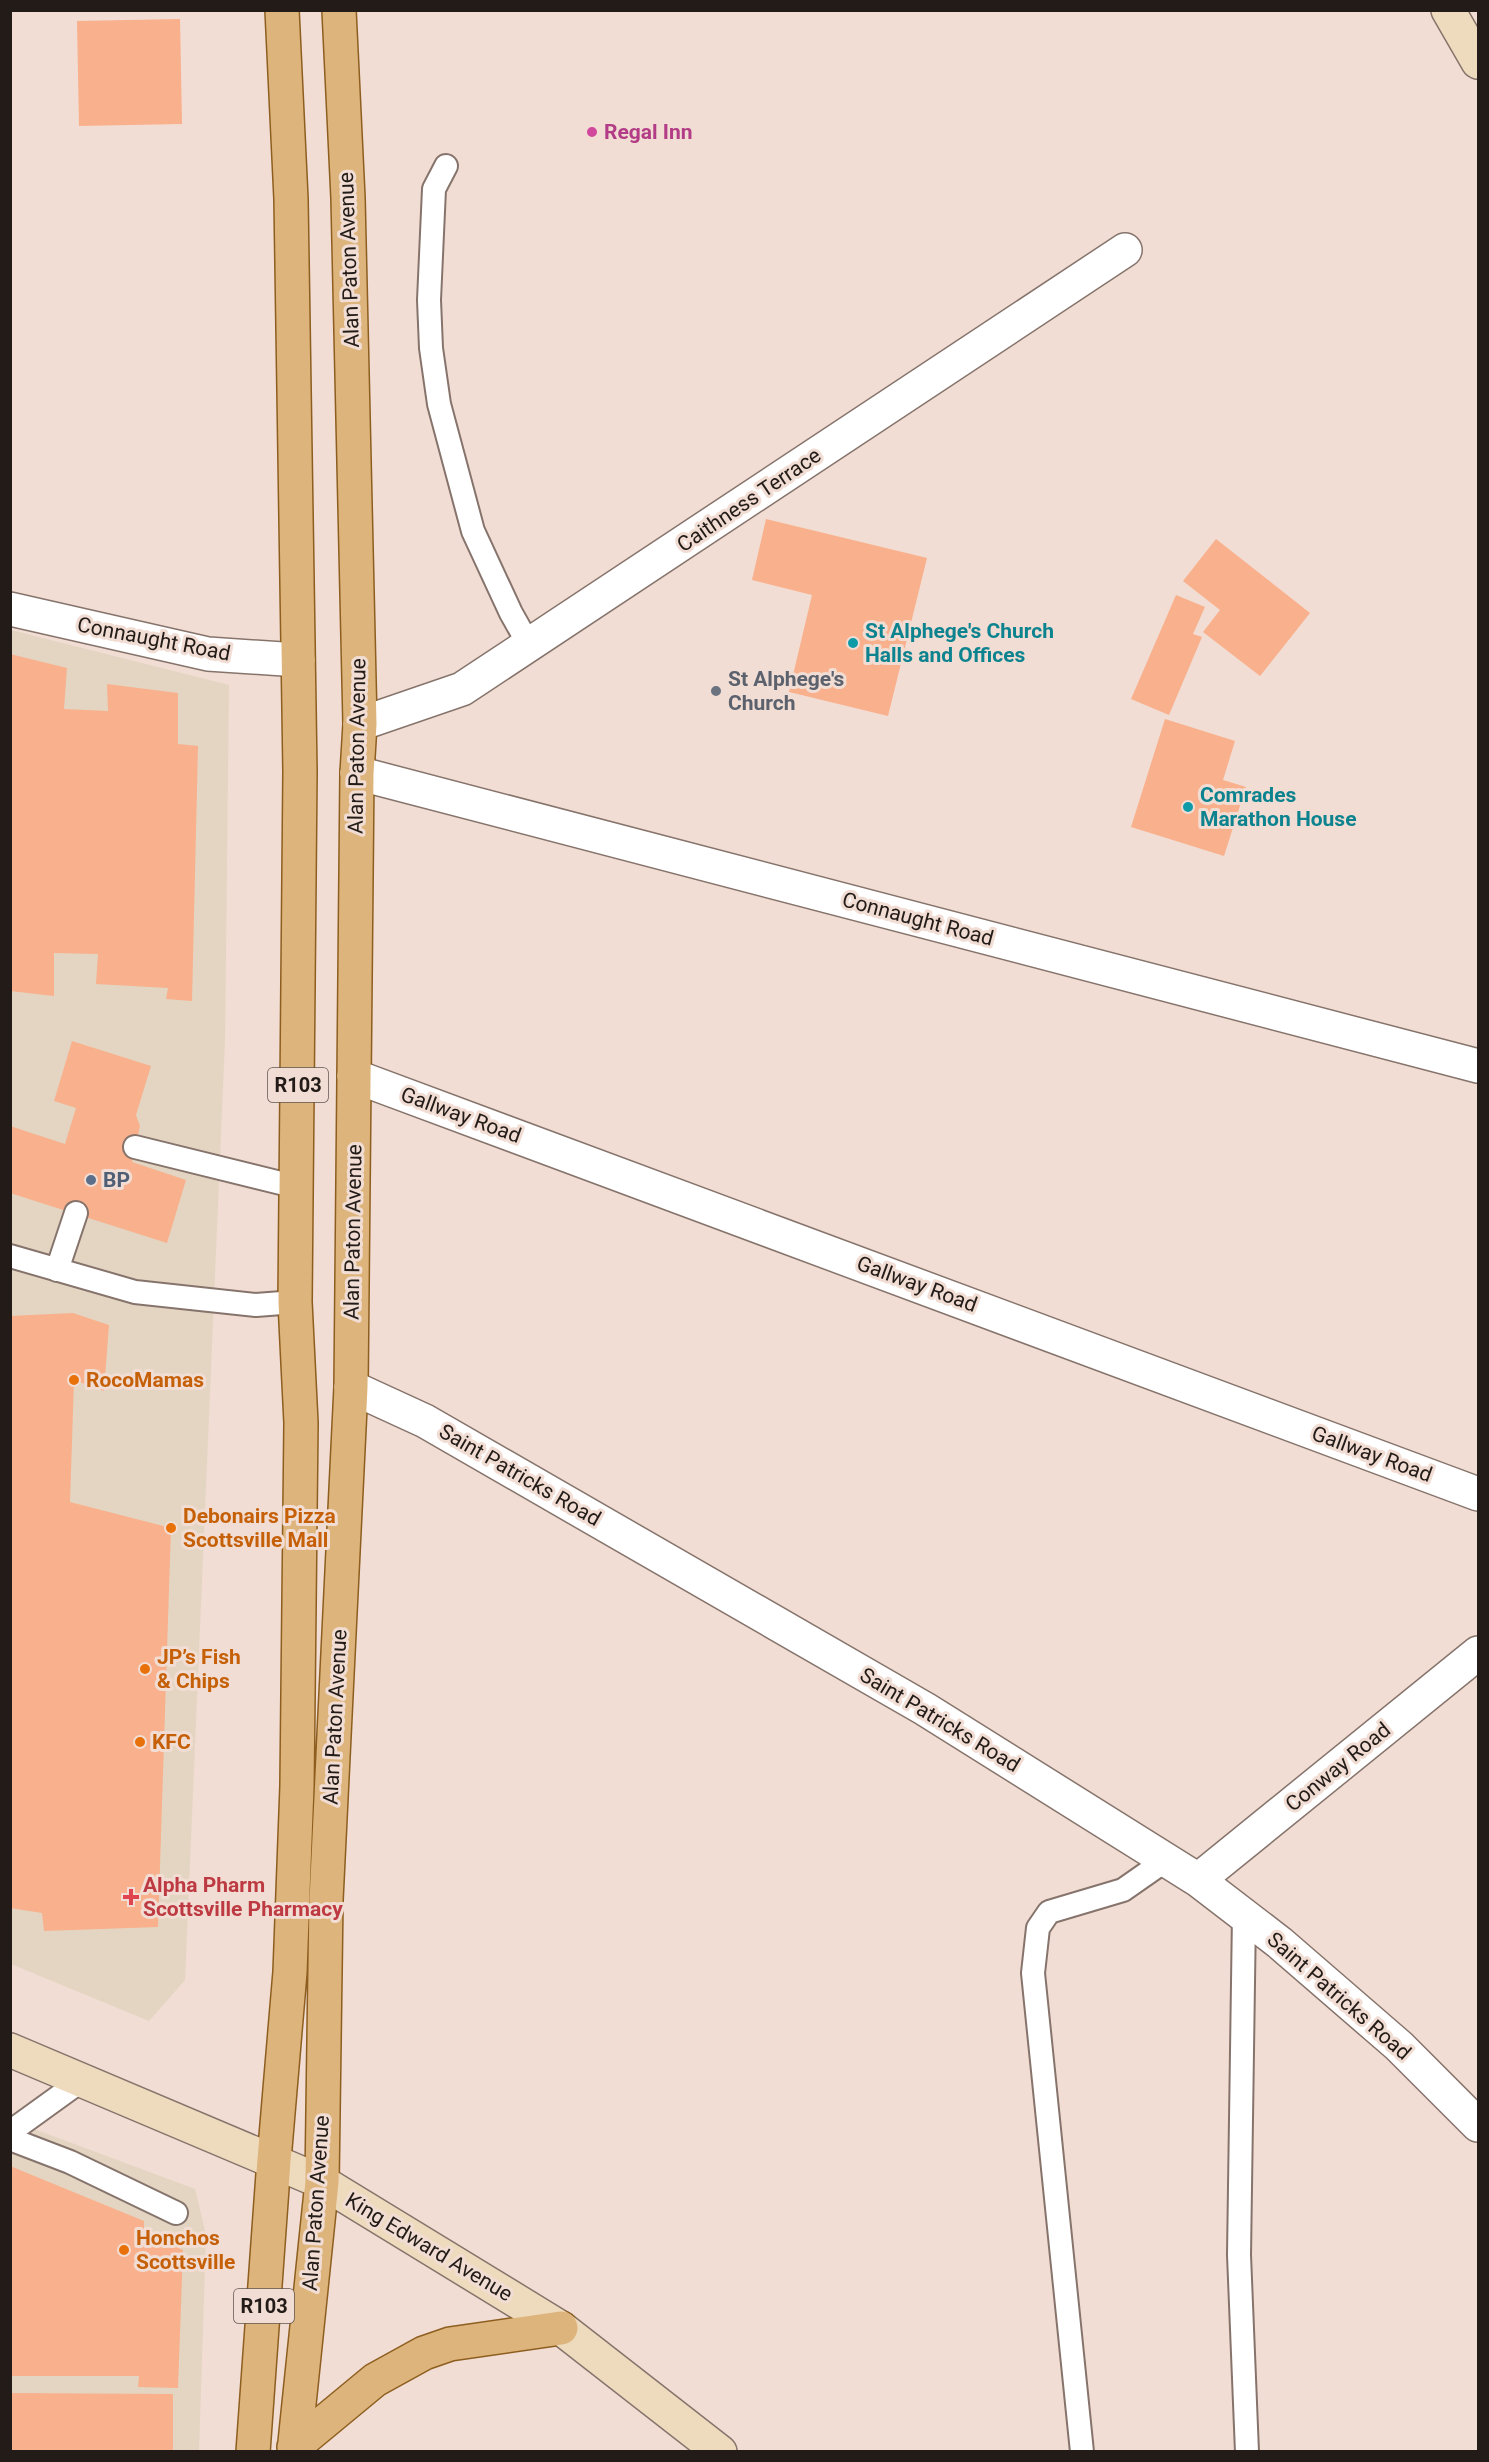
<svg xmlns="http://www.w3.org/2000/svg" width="1489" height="2462" font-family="Roboto,sans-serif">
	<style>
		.commercial { fill: #e3d5c2 }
		.building { fill: #f9b08c }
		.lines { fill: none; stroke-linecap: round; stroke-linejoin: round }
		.lane-casing { stroke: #86746c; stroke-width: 26 }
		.street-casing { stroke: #86746c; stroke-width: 36 }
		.secondary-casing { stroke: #86746c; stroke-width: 36 }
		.primary-casing { stroke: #8d5e1f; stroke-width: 36 }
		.lane { stroke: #fff; stroke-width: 22 }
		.street { stroke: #fff; stroke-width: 33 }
		.secondary { stroke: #eedabd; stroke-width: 33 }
		.primary { stroke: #ddb47b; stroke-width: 33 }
		.hotel-dot { fill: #d1479c; stroke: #f1ddd3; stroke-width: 2 }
		.culture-dot { fill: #0f9aa8; stroke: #f1ddd3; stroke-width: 2 }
		.worship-dot { fill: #6b7280; stroke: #f1ddd3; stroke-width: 2 }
		.service-dot { fill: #5c6f8a; stroke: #f1ddd3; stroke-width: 2 }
		.food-dot { fill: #e8710a; stroke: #f1ddd3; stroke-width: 2 }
		.health-dot { fill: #e0444e; stroke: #f1ddd3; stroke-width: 2 }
		.labels { text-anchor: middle; stroke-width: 6; stroke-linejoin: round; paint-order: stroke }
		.shield { fill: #f1ddd3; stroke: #60554f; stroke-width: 1.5 }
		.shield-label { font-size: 20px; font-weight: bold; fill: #221b17 }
		.hotel-label { font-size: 21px; font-weight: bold; fill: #b23c85; stroke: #f1ddd3; text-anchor: start }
		.street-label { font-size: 21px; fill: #221b17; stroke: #f1ddd3 }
		.culture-label { font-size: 21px; font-weight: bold; fill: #0d838f; stroke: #f1ddd3; text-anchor: start }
		.worship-label { font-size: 21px; font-weight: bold; fill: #5b616d; stroke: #f1ddd3; text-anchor: start }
		.service-label { font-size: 21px; font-weight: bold; fill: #4e5e75; stroke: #f1ddd3; text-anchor: start }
		.food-label { font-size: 21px; font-weight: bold; fill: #c56008; stroke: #f1ddd3; text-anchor: start }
		.health-label { font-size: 21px; font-weight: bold; fill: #be3a42; stroke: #f1ddd3; text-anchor: start }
	</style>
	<rect width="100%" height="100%" fill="#f1ddd3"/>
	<path class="commercial" d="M 11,630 L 229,685 L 225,1040 L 185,1980 L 149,2021 L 11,1964 Z
		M 10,2120 L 195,2189 L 206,2235 L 199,2451 L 11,2451 Z"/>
	<path class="building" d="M 180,19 L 182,124 L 79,126 L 77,21 Z
		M 766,519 L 927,558 L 888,716 L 789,692 L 812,595 L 752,580 Z
		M 1216,539 L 1310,613 L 1260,676 L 1203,632 L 1220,610 L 1183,581 Z
		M 1176,595 L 1205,607 L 1193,634 L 1202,637 L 1169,715 L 1131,699 Z
		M 10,654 L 67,668 L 64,709 L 108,711 L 107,684 L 178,693 L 178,744 L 198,746 L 192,1001 L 166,999 L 168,988 L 96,984 L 98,954 L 54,953 L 54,996 L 10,991 Z
		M 1165,719 L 1235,741 L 1223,780 L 1246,787 L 1224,856 L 1131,827 Z
		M 72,1041 L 151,1066 L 136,1115 L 140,1126 L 132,1162 L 186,1180 L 167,1243 L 10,1193 L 10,1126 L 65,1144 L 76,1108 L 54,1101 Z
		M 73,1313 L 109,1325 L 104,1391 L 74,1380 L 70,1502 L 171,1528 L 158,1927 L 44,1931 L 42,1913 L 10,1908 L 10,1316 Z
		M 10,2166 L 144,2221 L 144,2233 L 183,2250 L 178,2388 L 138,2387 L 139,2376 L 10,2376 Z
		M 10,2393 L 173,2394 L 173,2452 L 10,2452 Z"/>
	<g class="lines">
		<g class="lane-casing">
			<path id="lane" d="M 446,166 L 434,189 L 429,300 L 431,348 L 439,404 L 473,531 L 511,613 L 529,645
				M 135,1147 L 297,1187
				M 10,1256 L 135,1292 L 256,1305 L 295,1302
				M 57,1270 L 76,1213
				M 1244,1915 L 1239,2255 L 1247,2452
				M 10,2132 L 82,2080
				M 10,2139 L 70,2162 L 176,2213
				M 1082,2452 L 1033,1973 L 1038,1928 L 1049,1912 L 1123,1890 L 1166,1860"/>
		</g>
		<g class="street-casing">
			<path id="street" d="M 10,609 L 208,654 L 298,660
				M 360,724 L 462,689 L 1125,250
				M 357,773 L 1478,1066
				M 354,1076 L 1478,1494
				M 351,1387 L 425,1421 L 925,1709 L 1198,1880 L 1280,1943 L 1399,2046 L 1478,2125
				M 1198,1880 L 1478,1653"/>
		</g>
		<g class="secondary-casing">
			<path id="secondary" d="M 1448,10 L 1478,62
				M 10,2050 L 322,2182 L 561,2328 L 720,2452"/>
		</g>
		<g class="primary-casing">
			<path id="primary" d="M 294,2447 L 375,2380 L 424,2353 L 450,2344 L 561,2328
				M 253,2452 L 274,2160 L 290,1972 L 297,1786 L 301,1423 L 295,1302 L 300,772 L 291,199 L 282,10
				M 294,2452 L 322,2182 L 326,1900 L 351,1387 L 357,773 L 360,724 L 348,198 L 339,10"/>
		</g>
		<use href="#lane" class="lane"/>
		<use href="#street" class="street"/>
		<use href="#secondary" class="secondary"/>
		<use href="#primary" class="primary"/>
	</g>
	<circle class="hotel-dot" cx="592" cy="132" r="6"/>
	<g class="culture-dot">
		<circle cx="853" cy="643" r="6"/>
		<circle cx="1188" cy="807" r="6"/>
	</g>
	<circle class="worship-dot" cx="716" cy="691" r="6"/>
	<circle class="service-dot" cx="91" cy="1180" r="6"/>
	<g class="food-dot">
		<circle cx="74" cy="1380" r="6"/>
		<circle cx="171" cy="1528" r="6"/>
		<circle cx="145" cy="1669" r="6"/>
		<circle cx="140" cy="1742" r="6"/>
		<circle cx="124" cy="2250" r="6"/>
	</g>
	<path class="health-dot" d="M128 1888h6v6h6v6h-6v6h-6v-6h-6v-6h6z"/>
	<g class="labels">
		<g class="shield">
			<rect x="268" y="1068" width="60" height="34" rx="4.5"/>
			<rect x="234" y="2289" width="60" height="34" rx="4.5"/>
		</g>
		<g class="shield-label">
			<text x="298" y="1092">R103</text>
			<text x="264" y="2313">R103</text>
		</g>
		<g class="hotel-label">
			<text x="604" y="139">Regal Inn</text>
		</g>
		<g class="street-label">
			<text transform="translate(349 260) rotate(-92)" y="7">Alan Paton Avenue</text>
			<text transform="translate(749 500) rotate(-34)" y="7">Caithness Terrace</text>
			<text transform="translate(154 639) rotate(11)" y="7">Connaught Road</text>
			<text transform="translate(357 746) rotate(-89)" y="7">Alan Paton Avenue</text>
			<text transform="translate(918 919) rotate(15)" y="7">Connaught Road</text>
			<text transform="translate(461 1115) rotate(20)" y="7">Gallway Road</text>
			<text transform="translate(353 1232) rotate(-89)" y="7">Alan Paton Avenue</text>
			<text transform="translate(917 1284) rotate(20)" y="7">Gallway Road</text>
			<text transform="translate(1372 1454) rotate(20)" y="7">Gallway Road</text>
			<text transform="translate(520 1475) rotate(30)" y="7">Saint Patricks Road</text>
			<text transform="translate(335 1717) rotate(-87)" y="7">Alan Paton Avenue</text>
			<text transform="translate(940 1720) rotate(31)" y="7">Saint Patricks Road</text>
			<text transform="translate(1338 1767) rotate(-39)" y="7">Conway Road</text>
			<text transform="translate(1339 1996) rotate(41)" y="7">Saint Patricks Road</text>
			<text transform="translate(316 2203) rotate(-86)" y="7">Alan Paton Avenue</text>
			<text transform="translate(429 2247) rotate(31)" y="7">King Edward Avenue</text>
		</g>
		<g class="culture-label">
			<text x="865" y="638">St Alphege's Church<tspan x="865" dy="24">Halls and Offices</tspan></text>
			<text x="1200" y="802">Comrades<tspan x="1200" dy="24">Marathon House</tspan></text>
		</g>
		<g class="worship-label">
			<text x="728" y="686">St Alphege's<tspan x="728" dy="24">Church</tspan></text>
		</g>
		<g class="service-label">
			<text x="103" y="1187">BP</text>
		</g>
		<g class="food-label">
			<text x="86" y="1387">RocoMamas</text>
			<text x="183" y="1523">Debonairs Pizza<tspan x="183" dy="24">Scottsville Mall</tspan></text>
			<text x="157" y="1664">JP’s Fish<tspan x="157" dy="24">&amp; Chips</tspan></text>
			<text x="152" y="1749">KFC</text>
			<text x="136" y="2245">Honchos<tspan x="136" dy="24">Scottsville</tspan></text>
		</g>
		<g class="health-label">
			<text x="143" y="1892">Alpha Pharm<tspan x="143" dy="24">Scottsville Pharmacy</tspan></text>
		</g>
	</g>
	<rect width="1489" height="2462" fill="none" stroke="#221b17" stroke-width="24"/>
</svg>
